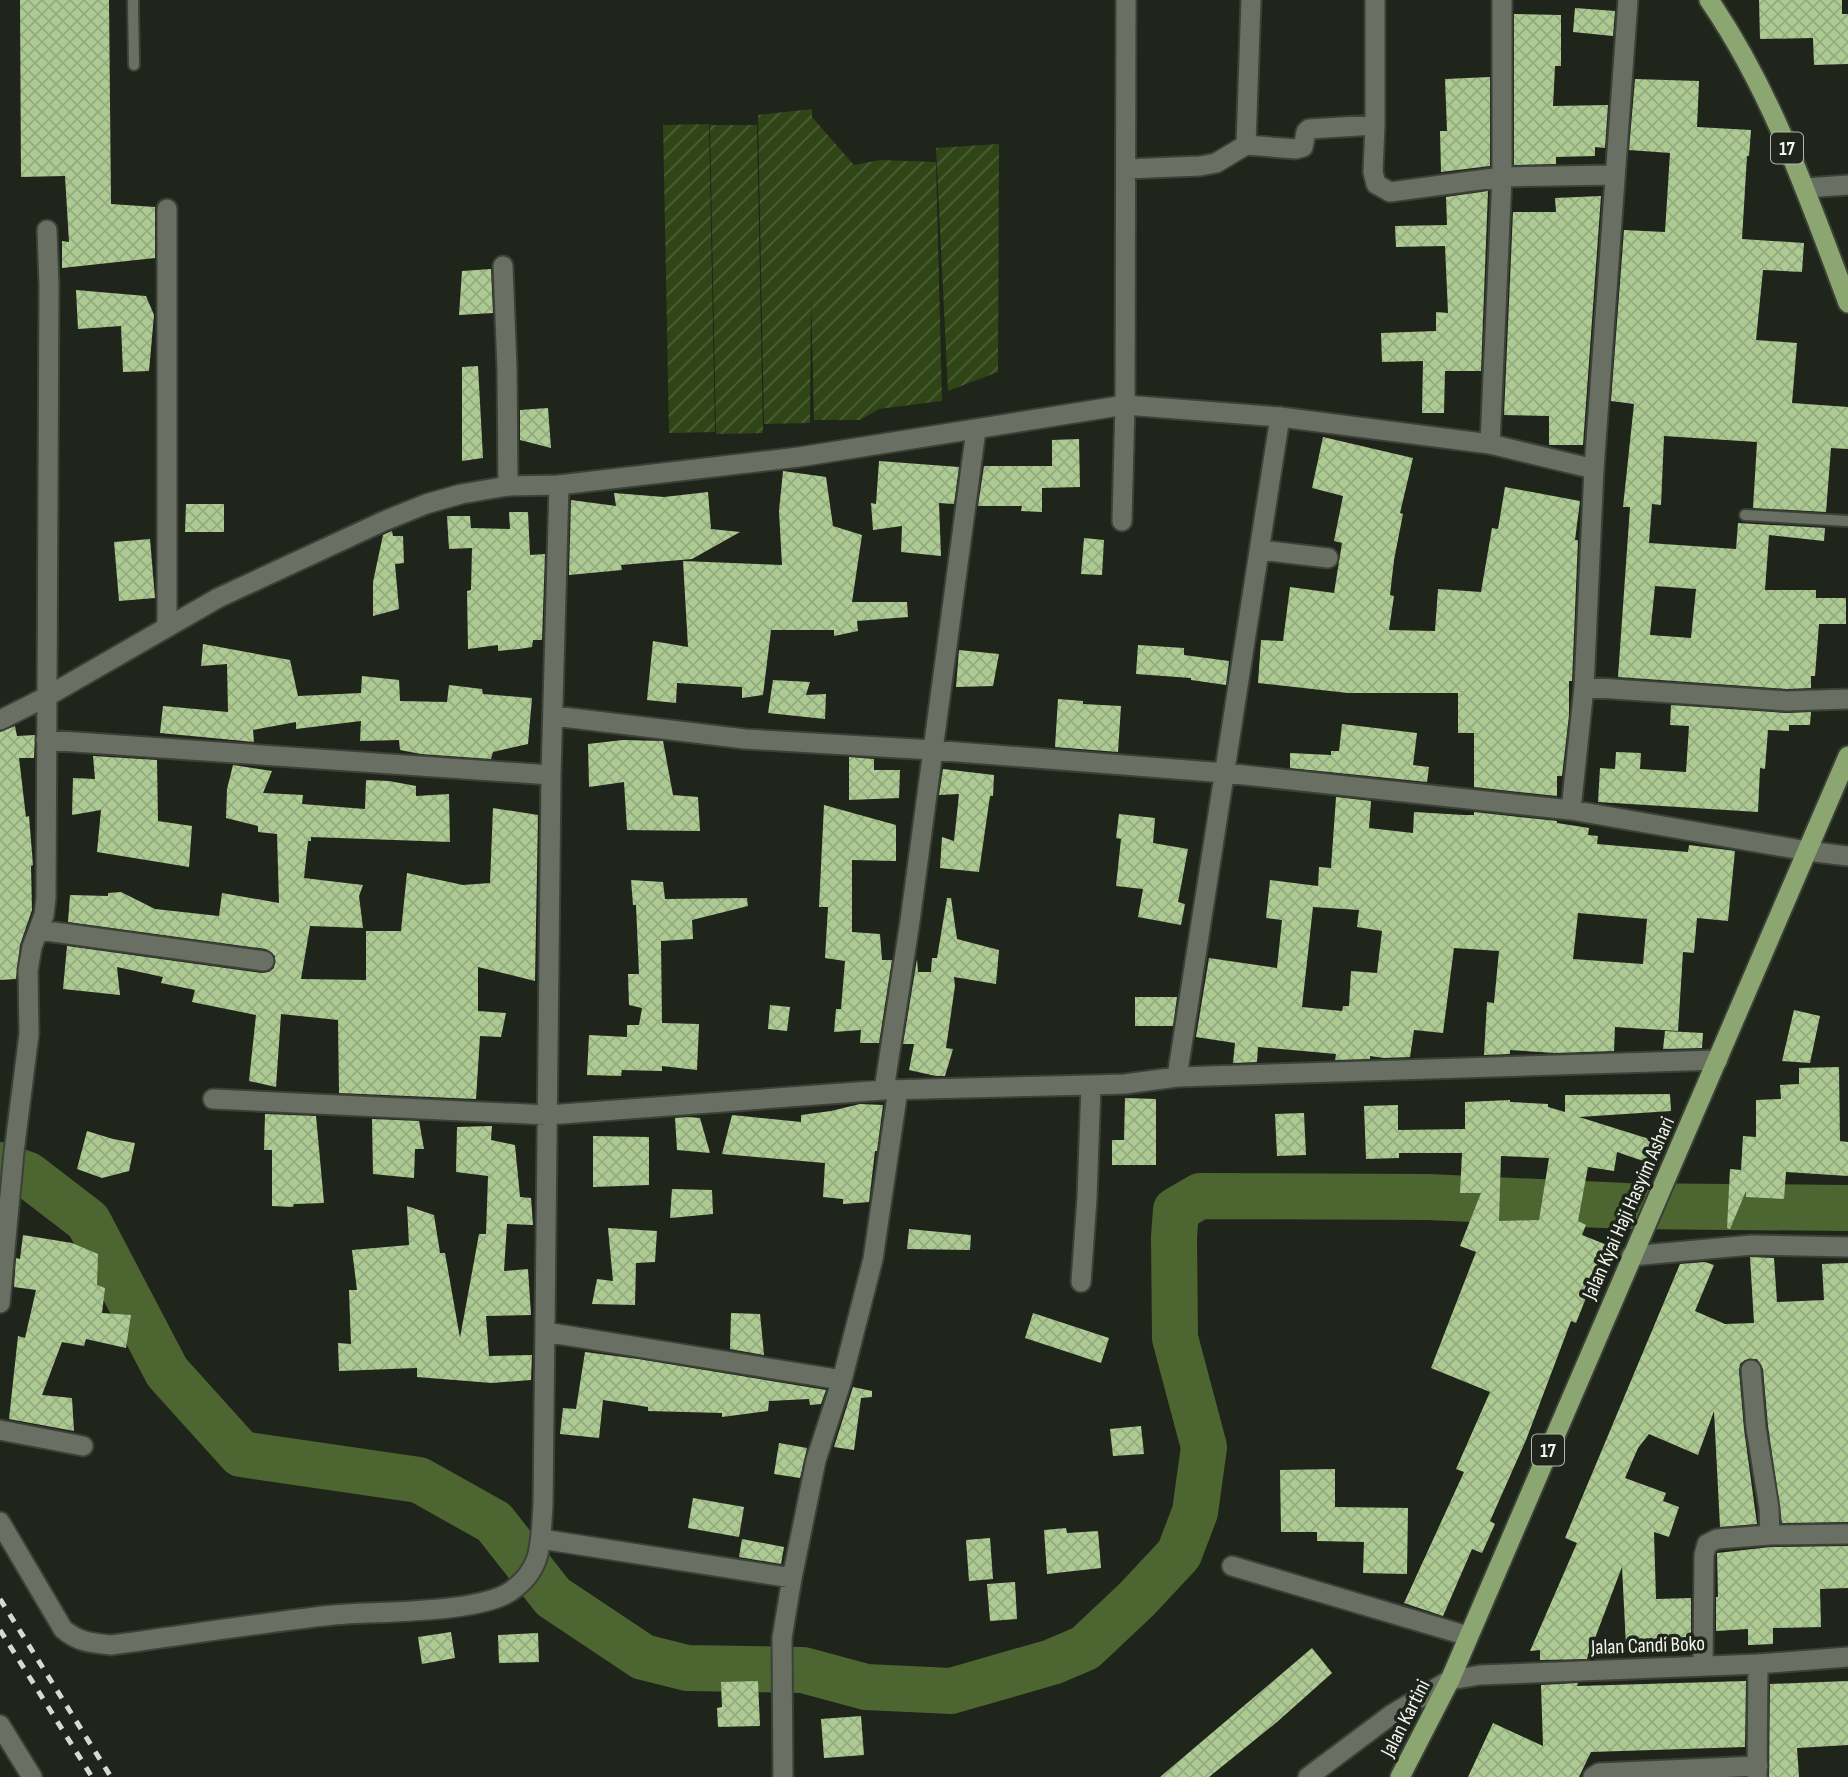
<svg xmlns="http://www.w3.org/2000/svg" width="1848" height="1777" font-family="'Sofia Sans Condensed',sans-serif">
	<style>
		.garden { fill: url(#garden-furrows) }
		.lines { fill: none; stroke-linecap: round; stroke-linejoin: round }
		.river { stroke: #4c6531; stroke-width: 46 }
		.building { fill: url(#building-cross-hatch); fill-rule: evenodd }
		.service-casing { stroke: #3c4138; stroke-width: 14 }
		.minor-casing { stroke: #3c4138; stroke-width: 23 }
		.tertiary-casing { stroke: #3c4138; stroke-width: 23 }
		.trunk-casing { stroke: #3c4138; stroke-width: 23 }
		.service { stroke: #697063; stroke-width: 10 }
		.minor { stroke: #697063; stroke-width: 19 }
		.tertiary { stroke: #697063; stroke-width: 19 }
		.trunk { stroke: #8ca672; stroke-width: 19 }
		.rail { stroke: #d5dad2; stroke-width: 5; stroke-dasharray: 9 9; stroke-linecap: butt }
		.labels { text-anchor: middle; stroke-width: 7; stroke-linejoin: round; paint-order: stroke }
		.shield { fill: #1f251a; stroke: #b3b7af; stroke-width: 2 }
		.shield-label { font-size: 19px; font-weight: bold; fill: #f2f6ef }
		.street-label { font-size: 21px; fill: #f2f6ef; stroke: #1f251a }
	</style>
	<defs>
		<pattern id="garden-furrows" width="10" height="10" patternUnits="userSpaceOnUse" patternTransform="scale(1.75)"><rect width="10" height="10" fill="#304516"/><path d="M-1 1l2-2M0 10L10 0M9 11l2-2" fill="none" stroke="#4e6038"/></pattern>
		<pattern id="building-cross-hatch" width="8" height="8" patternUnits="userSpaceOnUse" patternTransform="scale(1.75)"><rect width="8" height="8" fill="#adca92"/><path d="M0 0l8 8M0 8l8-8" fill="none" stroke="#94aa80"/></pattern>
	</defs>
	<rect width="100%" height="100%" fill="#1f251a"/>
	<path class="garden" d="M 812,109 L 812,117 L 854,165 L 880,160 L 936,162 L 942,401 L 879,409 L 860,420 L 814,420 L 811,295 L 810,423 L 764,424 L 758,115 Z
		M 709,124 L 715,432 L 669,433 L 663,125 Z
		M 757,125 L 763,433 L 716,434 L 710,125 Z
		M 999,144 L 998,372 L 948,391 L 936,148 Z"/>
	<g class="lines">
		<path class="river" d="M 0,1165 L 28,1175 L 88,1221 L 167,1372 L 241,1454 L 419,1480 L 494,1522 L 553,1597 L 643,1657 L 687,1668 L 803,1670 L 866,1687 L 951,1691 L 1052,1662 L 1085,1648 L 1137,1599 L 1179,1554 L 1195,1512 L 1204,1447 L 1175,1338 L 1174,1237 L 1176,1210 L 1200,1196 L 1428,1197 L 1626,1206 L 1848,1208"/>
	</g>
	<path class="building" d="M 20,0 L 109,0 L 111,204 L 155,207 L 155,258 L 62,268 L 62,241 L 69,242 L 65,176 L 21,177 Z
		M 1759,0 L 1842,0 L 1842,14 L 1848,14 L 1848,64 L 1814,65 L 1813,38 L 1760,39 Z
		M 1575,8 L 1615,11 L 1613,36 L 1573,32 Z
		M 1514,14 L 1561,15 L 1561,66 L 1555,66 L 1553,106 L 1608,105 L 1605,148 L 1595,147 L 1595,156 L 1556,157 L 1556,164 L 1514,165 Z
		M 1490,77 L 1490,166 L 1441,172 L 1440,131 L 1447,131 L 1445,79 Z
		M 1635,79 L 1699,81 L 1697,127 L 1751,130 L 1749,156 L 1747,156 L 1742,239 L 1804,243 L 1802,272 L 1763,270 L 1756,340 L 1797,343 L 1792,403 L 1848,407 L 1848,449 L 1831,448 L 1826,512 L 1753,508 L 1757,442 L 1664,436 L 1661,505 L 1652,504 L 1649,543 L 1736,549 L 1738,523 L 1825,528 L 1824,541 L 1769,535 L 1765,590 L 1816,590 L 1816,598 L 1846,598 L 1846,624 L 1819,624 L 1815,676 L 1811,676 L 1811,688 L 1787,689 L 1618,677 L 1630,507 L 1623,507 L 1634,404 L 1611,401 L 1624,230 L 1665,232 L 1670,153 L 1629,150 ZM 1655,586 L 1696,589 L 1691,638 L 1650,635 Z
		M 1488,191 L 1481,371 L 1445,371 L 1444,413 L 1422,413 L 1423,361 L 1382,362 L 1381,333 L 1436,331 L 1436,312 L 1448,313 L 1445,246 L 1396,247 L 1395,226 L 1447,225 L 1446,197 Z
		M 1601,196 L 1583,445 L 1549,445 L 1549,416 L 1504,415 L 1513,212 L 1556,212 L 1555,198 Z
		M 491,269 L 493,313 L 459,315 L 462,271 Z
		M 76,290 L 146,296 L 154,315 L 149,371 L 123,372 L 121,326 L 78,329 Z
		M 478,366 L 483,458 L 462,461 L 462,367 Z
		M 548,408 L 551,448 L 520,440 L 520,410 Z
		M 1323,437 L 1413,458 L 1400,513 L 1403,514 L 1394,560 L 1390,595 L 1394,596 L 1389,630 L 1435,631 L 1438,589 L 1481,592 L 1492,528 L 1498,529 L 1505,487 L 1580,501 L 1575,540 L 1578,540 L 1572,681 L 1569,681 L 1569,715 L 1562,776 L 1557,776 L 1557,796 L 1474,787 L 1474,733 L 1458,733 L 1458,693 L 1348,693 L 1258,683 L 1261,640 L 1283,641 L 1290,587 L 1334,593 L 1342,543 L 1334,541 L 1343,496 L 1312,488 Z
		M 1079,439 L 1080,487 L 1042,488 L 1042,512 L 1021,511 L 1022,506 L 978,506 L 984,466 L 1052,466 L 1052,440 Z
		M 879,461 L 959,467 L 954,504 L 939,503 L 941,556 L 901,552 L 902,526 L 873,530 L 871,503 L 876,504 Z
		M 783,471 L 826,477 L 833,526 L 862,535 L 852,602 L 907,602 L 908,617 L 857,621 L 858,631 L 834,636 L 834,630 L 771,630 L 763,695 L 742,698 L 742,687 L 677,683 L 676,703 L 647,700 L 653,641 L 688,647 L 683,561 L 782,565 L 779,511 Z
		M 708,492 L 711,529 L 740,532 L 692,559 L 621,565 L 622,570 L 569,575 L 571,500 L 616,506 L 614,493 L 664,497 Z
		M 186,504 L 224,504 L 224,532 L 185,532 Z
		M 509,512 L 528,512 L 530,555 L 545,554 L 542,640 L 533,640 L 532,647 L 519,649 L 498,651 L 498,645 L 468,649 L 467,591 L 471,590 L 472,548 L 449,549 L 447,516 L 470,516 L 471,528 L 510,529 Z
		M 392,531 L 393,536 L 403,536 L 404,563 L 395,564 L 399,609 L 373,616 L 373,582 L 383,535 Z
		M 1084,538 L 1104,540 L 1102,575 L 1081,574 Z
		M 150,539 L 155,598 L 119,601 L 114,542 Z
		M 203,644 L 290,660 L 298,696 L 361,693 L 362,676 L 399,680 L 400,701 L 447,702 L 449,685 L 482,689 L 483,694 L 532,698 L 528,744 L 493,752 L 491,759 L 421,754 L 400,750 L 399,740 L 360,741 L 361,721 L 296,729 L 296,722 L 253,730 L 254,742 L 160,733 L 163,706 L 228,712 L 227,664 L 201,666 Z
		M 1138,645 L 1184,648 L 1184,655 L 1229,661 L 1226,685 L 1191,680 L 1191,678 L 1136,674 Z
		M 959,650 L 999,654 L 993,686 L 956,687 Z
		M 773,680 L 810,682 L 806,695 L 826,694 L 825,719 L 768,713 Z
		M 1058,699 L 1083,701 L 1083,704 L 1121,706 L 1118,752 L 1055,747 Z
		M 1671,705 L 1786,713 L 1811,712 L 1810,725 L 1789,725 L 1789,731 L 1768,730 L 1765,769 L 1760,768 L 1758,812 L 1598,802 L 1600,768 L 1615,769 L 1616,752 L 1641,753 L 1640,769 L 1686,772 L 1689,726 L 1670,725 Z
		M 1342,724 L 1417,733 L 1413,765 L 1429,767 L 1427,782 L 1290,768 L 1290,753 L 1331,755 L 1331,751 L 1339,751 Z
		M 15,726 L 17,736 L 35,735 L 34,758 L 19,758 L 26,817 L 29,816 L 33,865 L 31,866 L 32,910 L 20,945 L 16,979 L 0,980 L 0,732 Z
		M 623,740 L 663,741 L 673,795 L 698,797 L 700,831 L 627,830 L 624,782 L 589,787 L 588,744 Z
		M 93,756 L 157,760 L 158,821 L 192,826 L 189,867 L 97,852 L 101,810 L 72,815 L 73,778 L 95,779 Z
		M 849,757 L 874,759 L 874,770 L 900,770 L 899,798 L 849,800 Z
		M 233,765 L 272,771 L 263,793 L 303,795 L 302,804 L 365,809 L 366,780 L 389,781 L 416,786 L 416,796 L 449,794 L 450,842 L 311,837 L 311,841 L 308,841 L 304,878 L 363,885 L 359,896 L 363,928 L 310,926 L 301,979 L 366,980 L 366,931 L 401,931 L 407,873 L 463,885 L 490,883 L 493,808 L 538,815 L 535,981 L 478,967 L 478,1011 L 506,1013 L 501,1037 L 480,1036 L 476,1099 L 339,1093 L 338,1020 L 281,1014 L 276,1087 L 249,1081 L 256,1015 L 192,1002 L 195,990 L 161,983 L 163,977 L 117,967 L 120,995 L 63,989 L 67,946 L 262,973 L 269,972 L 274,968 L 275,956 L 266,949 L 68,922 L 70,895 L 108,896 L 108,893 L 121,892 L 155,909 L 219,916 L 222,893 L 279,903 L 277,834 L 258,832 L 258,826 L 226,818 L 227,789 Z
		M 943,769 L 994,775 L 993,796 L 990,796 L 979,872 L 940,868 L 942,837 L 954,841 L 959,794 L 939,795 Z
		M 1336,797 L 1371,801 L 1369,828 L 1413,833 L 1414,812 L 1464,815 L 1474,815 L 1474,812 L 1557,821 L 1557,823 L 1589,828 L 1588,835 L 1598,836 L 1597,844 L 1688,852 L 1689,845 L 1735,851 L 1728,921 L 1697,918 L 1694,953 L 1683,952 L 1678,1031 L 1615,1027 L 1614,1051 L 1555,1053 L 1510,1050 L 1510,1054 L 1484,1055 L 1487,1002 L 1494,1003 L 1499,951 L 1454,948 L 1443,1033 L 1414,1030 L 1410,1057 L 1384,1058 L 1370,1056 L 1370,1059 L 1335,1060 L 1336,1054 L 1258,1047 L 1257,1062 L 1233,1063 L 1235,1043 L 1196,1037 L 1209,958 L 1277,968 L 1282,920 L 1266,918 L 1270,880 L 1318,886 L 1319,867 L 1331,868 ZM 1313,907 L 1359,910 L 1357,927 L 1382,931 L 1377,973 L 1351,971 L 1349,1006 L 1343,1006 L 1342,1011 L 1302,1007 ZM 1578,913 L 1647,919 L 1643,964 L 1573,959 Z
		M 824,805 L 896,825 L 896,861 L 852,860 L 852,932 L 880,934 L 882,960 L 892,960 L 879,1043 L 860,1043 L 861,1030 L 834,1032 L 836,1009 L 841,1009 L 845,961 L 825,958 L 828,907 L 819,907 Z
		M 1119,814 L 1155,818 L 1153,843 L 1188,849 L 1178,902 L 1185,904 L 1181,925 L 1138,917 L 1143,889 L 1116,886 L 1121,839 L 1116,838 Z
		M 631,880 L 663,882 L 665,899 L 747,898 L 748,906 L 692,920 L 693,939 L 661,941 L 662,1023 L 699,1024 L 697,1070 L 662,1066 L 662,1071 L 622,1070 L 621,1076 L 587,1075 L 589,1035 L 627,1037 L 627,1025 L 639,1025 L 642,1008 L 629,1005 L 628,974 L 639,974 L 636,905 L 633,905 Z
		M 947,898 L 951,898 L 957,939 L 999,950 L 996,984 L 954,977 L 955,986 L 946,1048 L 953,1049 L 945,1076 L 936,1076 L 909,1070 L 914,1044 L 903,1044 L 917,959 L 918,972 L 931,972 L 932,958 L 937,958 Z
		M 1135,997 L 1177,997 L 1173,1026 L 1135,1026 Z
		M 770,1005 L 790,1007 L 787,1031 L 768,1029 Z
		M 1794,1010 L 1820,1016 L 1810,1063 L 1782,1061 Z
		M 1665,1031 L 1703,1033 L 1702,1048 L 1663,1049 Z
		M 1839,1067 L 1840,1141 L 1848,1142 L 1848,1176 L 1786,1172 L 1784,1199 L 1746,1197 L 1746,1191 L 1730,1229 L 1727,1228 L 1730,1169 L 1741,1170 L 1743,1136 L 1756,1137 L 1756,1100 L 1781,1099 L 1780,1085 L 1799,1084 L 1799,1068 Z
		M 1670,1094 L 1671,1111 L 1579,1117 L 1659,1142 L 1652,1164 L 1617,1152 L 1614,1171 L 1588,1167 L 1578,1221 L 1586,1225 L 1582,1235 L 1607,1245 L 1576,1323 L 1571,1321 L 1526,1440 L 1490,1521 L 1495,1524 L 1482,1553 L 1472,1549 L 1443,1616 L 1404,1603 L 1464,1472 L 1456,1469 L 1490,1392 L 1431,1368 L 1476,1252 L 1460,1246 L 1481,1193 L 1460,1193 L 1462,1153 L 1399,1153 L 1399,1158 L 1366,1159 L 1364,1106 L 1398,1105 L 1398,1130 L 1465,1129 L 1465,1102 L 1510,1100 L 1510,1102 L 1548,1104 L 1548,1107 L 1565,1112 L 1565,1095 ZM 1501,1156 L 1549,1158 L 1539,1220 L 1499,1221 Z
		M 1125,1098 L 1156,1099 L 1156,1165 L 1112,1165 L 1112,1140 L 1124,1140 Z
		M 860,1104 L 883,1105 L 877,1151 L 875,1151 L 869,1202 L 843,1204 L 843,1199 L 823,1197 L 825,1163 L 722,1154 L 732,1115 L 801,1122 L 801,1115 L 831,1111 Z
		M 1304,1113 L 1306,1155 L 1277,1156 L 1275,1114 Z
		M 265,1114 L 316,1116 L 324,1203 L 294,1204 L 293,1207 L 272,1206 L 272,1150 L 264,1150 Z
		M 688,1117 L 700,1118 L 710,1153 L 677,1150 L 675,1118 Z
		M 372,1119 L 419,1121 L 424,1149 L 415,1149 L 414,1178 L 373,1174 Z
		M 492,1126 L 491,1140 L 515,1145 L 520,1197 L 531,1198 L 533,1225 L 507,1224 L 504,1271 L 528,1269 L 531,1315 L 486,1316 L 489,1356 L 532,1355 L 531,1380 L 492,1383 L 417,1377 L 417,1368 L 339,1371 L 338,1343 L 351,1344 L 349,1290 L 357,1290 L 352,1250 L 409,1245 L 407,1206 L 434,1215 L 440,1253 L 445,1253 L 460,1338 L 479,1234 L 486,1234 L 488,1176 L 456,1172 L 457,1127 Z
		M 87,1131 L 113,1139 L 135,1143 L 129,1171 L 102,1178 L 77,1169 Z
		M 593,1136 L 649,1137 L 649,1185 L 593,1187 Z
		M 672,1189 L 712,1190 L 713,1214 L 670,1218 Z
		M 608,1228 L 657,1231 L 655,1262 L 636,1263 L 635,1305 L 592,1304 L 597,1279 L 613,1281 Z
		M 909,1229 L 971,1235 L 970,1250 L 907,1249 Z
		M 23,1235 L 72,1243 L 98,1254 L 97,1285 L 105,1288 L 102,1313 L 131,1315 L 126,1348 L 86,1339 L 84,1346 L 62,1342 L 42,1395 L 72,1398 L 74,1431 L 9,1419 L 18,1336 L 25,1338 L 36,1290 L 14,1287 L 16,1258 L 20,1259 Z
		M 1750,1257 L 1774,1258 L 1777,1302 L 1824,1300 L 1822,1264 L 1848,1263 L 1848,1522 L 1782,1523 L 1768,1426 L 1763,1369 L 1757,1359 L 1745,1360 L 1740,1364 L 1739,1371 L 1744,1429 L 1757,1524 L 1720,1527 L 1714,1411 L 1698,1455 L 1649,1434 L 1638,1448 L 1625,1478 L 1666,1493 L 1663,1501 L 1679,1507 L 1669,1537 L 1654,1532 L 1656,1599 L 1691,1598 L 1691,1643 L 1626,1646 L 1622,1567 L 1587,1659 L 1540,1660 L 1540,1650 L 1530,1651 L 1577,1543 L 1565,1538 L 1680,1264 L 1705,1262 L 1714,1265 L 1695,1311 L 1725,1324 L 1754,1323 Z
		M 731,1313 L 760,1314 L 764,1355 L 730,1349 Z
		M 1033,1313 L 1109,1338 L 1101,1363 L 1025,1338 Z
		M 585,1352 L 638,1359 L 826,1390 L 821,1404 L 810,1405 L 809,1399 L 769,1401 L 768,1411 L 722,1417 L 722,1413 L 648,1411 L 648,1407 L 603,1400 L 599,1438 L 560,1434 L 563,1408 L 576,1409 Z
		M 853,1387 L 872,1391 L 872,1397 L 861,1398 L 854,1450 L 834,1447 Z
		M 1141,1426 L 1144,1454 L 1113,1456 L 1110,1429 Z
		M 779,1443 L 807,1448 L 800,1478 L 774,1474 Z
		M 1335,1469 L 1335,1507 L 1408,1508 L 1407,1574 L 1363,1573 L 1364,1542 L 1317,1541 L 1317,1532 L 1281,1532 L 1280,1470 Z
		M 693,1498 L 744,1507 L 739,1537 L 688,1528 Z
		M 1066,1528 L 1067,1533 L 1098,1531 L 1101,1568 L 1047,1574 L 1044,1530 Z
		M 990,1538 L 993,1579 L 969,1581 L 966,1540 Z
		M 742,1539 L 784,1547 L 781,1564 L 739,1557 Z
		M 1848,1546 L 1848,1588 L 1820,1589 L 1821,1627 L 1773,1628 L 1773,1644 L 1748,1645 L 1748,1629 L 1716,1631 L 1716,1597 L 1718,1597 L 1717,1553 L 1771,1547 Z
		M 1015,1582 L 1017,1619 L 990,1621 L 987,1584 Z
		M 451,1632 L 455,1658 L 422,1664 L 418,1637 Z
		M 538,1633 L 539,1662 L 499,1663 L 498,1635 Z
		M 1312,1648 L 1332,1673 L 1277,1722 L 1209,1777 L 1160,1777 Z
		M 758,1681 L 760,1726 L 718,1727 L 717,1708 L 722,1707 L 721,1682 Z
		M 1746,1681 L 1745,1747 L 1591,1752 L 1579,1777 L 1468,1777 L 1493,1723 L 1543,1746 L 1541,1685 L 1578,1683 L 1577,1686 Z
		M 1848,1681 L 1848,1745 L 1797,1748 L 1799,1777 L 1769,1777 L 1770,1684 Z
		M 861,1716 L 864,1755 L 824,1758 L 821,1719 Z"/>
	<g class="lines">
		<g class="service-casing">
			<path id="service" d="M 133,0 L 134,65
				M 1745,515 L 1848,521"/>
		</g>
		<g class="minor-casing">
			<path id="minor" d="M 1375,0 L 1375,125 L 1373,172 L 1376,184 L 1390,192 L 1502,177 L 1615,175
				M 1628,0 L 1594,469 L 1584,687 L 1571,810 L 1807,851
				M 1246,145 L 1251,0
				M 1126,169 L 1200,166 L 1216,163 L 1246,145 L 1296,149 L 1303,147 L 1306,132 L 1309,129 L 1375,125
				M 1805,188 L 1848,185
				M 503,266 L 507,369 L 508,486
				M 1490,444 L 1502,177 L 1502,0
				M 1122,521 L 1125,405 L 1126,0
				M 1260,550 L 1328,558
				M 167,627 L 167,209
				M 1584,687 L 1787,701 L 1848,699
				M 554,716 L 745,739 L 932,750 L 1225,773 L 1571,810
				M 0,720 L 46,697
				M 46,740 L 551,775
				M 39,930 L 264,961
				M 1177,1077 L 1280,417
				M 884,1090 L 910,921 L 976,430
				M 213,1099 L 548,1115 L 884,1090 L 1091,1085 L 1125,1084 L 1177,1077 L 1718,1060
				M 1631,1256 L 1752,1245 L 1848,1247
				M 1081,1282 L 1087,1198 L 1091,1085
				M 0,1303 L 14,1152 L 29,1034 L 28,970 L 32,947 L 44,915 L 46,898 L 49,285 L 47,230
				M 545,1332 L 842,1380
				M 0,1430 L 83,1446
				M 0,1522 L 63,1629 C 78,1642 91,1643 111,1645 C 185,1635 259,1623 333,1615 C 376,1611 478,1614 511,1591 C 544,1568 540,1542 543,1506 L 551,775 L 559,485
				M 1770,1535 L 1846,1534
				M 541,1539 L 792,1578
				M 1232,1566 L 1468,1636
				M 1703,1665 L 1704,1555 L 1707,1544 L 1717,1539 L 1770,1535 L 1769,1508 L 1756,1428 L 1751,1370
				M 783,1777 L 782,1638 L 792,1578 L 816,1460 L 842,1380 L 873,1259 L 898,1090
				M 1593,1777 L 1599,1773 L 1758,1766
				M 1757,1777 L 1758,1664"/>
		</g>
		<g class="tertiary-casing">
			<path id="tertiary" d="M 46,697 L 218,598 L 384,521 L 426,504 L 461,494 L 508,486 L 559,485 L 799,457 L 1125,405 L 1280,417 L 1490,444 L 1594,469
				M 1807,851 L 1848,856
				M 0,1725 L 32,1777
				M 1308,1777 L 1391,1715 L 1450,1680 L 1480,1675 L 1758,1664 L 1848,1657"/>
		</g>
		<g class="trunk-casing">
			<path id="trunk" d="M 1709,0 C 1772,92 1809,199 1848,303
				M 1400,1777 L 1450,1680 L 1848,756"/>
		</g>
		<use href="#service" class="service"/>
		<use href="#minor" class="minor"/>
		<use href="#tertiary" class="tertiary"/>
		<use href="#trunk" class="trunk"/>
		<path class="rail" d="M 0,1599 L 111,1777
			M 0,1630 L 92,1777"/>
	</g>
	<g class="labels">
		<g class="shield">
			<rect x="1771" y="132.5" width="32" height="31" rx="5"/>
			<rect x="1532" y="1434.5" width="32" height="31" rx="5"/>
		</g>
		<g class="shield-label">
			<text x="1787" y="155">17</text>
			<text x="1548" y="1457">17</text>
		</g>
		<g class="street-label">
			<text transform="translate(1628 1208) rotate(-66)" y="7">Jalan Kyai Haji Hasyim Ashari</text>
			<text transform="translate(1648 1645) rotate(-2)" y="7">Jalan Candi Boko</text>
			<text transform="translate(1405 1718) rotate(-63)" y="7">Jalan Kartini</text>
		</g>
	</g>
</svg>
